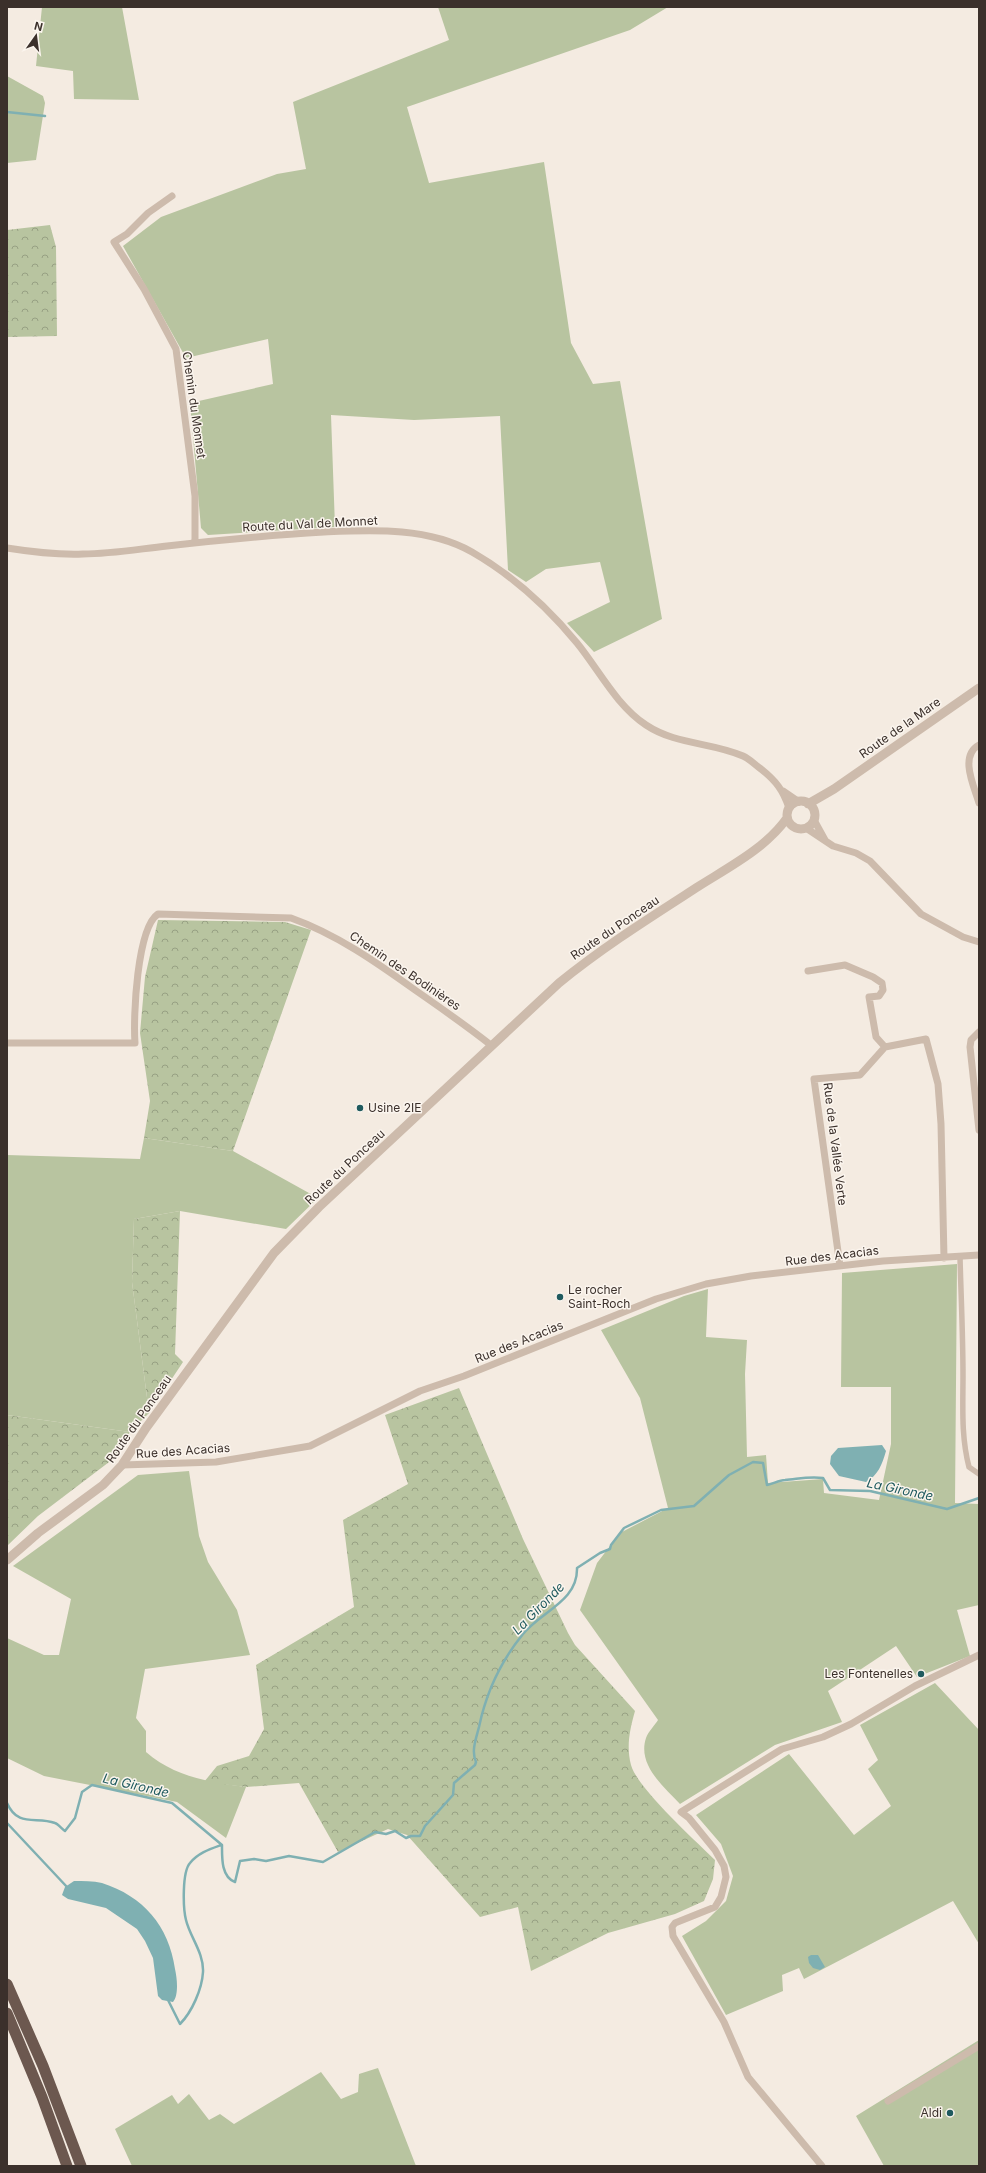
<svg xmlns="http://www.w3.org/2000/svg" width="986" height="2173" font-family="Inter,sans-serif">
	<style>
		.grass { fill: #b8c4a0 }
		.forest { fill: url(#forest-crowns) }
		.water { fill: #7fb0b2 }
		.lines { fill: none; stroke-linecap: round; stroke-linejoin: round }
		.stream { stroke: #7fb0b2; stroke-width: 2.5 }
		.pedestrian { stroke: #cdbbac; stroke-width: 5.5 }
		.minor { stroke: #cdbbac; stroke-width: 7 }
		.tertiary { stroke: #cdbbac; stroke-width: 9 }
		.trunk { stroke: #6c584f; stroke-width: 11 }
		.poi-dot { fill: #1f5a5e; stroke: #fbf5ee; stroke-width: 1.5 }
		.labels { text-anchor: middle; stroke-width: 3; stroke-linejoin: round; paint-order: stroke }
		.street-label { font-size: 12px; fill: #3b302b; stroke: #fbf5ee }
		.poi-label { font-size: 12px; fill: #3b302b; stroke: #fbf5ee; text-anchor: start }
		.water-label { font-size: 13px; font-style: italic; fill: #1f5a5e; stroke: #fbf5ee }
	</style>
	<defs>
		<pattern id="forest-crowns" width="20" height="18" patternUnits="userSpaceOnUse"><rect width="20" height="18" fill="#b8c4a0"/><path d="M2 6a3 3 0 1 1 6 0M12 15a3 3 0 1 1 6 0" fill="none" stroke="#97a083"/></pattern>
	</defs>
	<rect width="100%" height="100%" fill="#f4ebe1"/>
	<path class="grass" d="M 42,7 L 122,7 L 139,100 L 74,99 L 73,71 L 36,66 Z
		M 438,7 L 668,7 L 630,30 L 407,107 L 429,183 L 544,162 L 571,343 L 593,384 L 620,381 L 662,619 L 594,652 L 567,623 L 610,602 L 600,562 L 546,569 L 526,582 L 508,570 L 500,416 L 414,420 L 331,415 L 335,527 L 208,535 L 201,528 L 190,403 L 273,384 L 268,339 L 186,358 L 123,246 L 161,217 L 277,174 L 306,169 L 293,102 L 449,40 Z
		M 7,76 L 43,96 L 45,103 L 36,160 L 7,163 Z
		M 144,1138 L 233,1151 L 318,1198 L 286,1229 L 180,1211 L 134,1219 L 132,1282 L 149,1413 L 130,1432 L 7,1415 L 7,1155 L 140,1159 Z
		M 957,1264 L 955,1503 L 979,1504 L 979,1605 L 957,1610 L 970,1656 L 917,1677 L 896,1646 L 828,1691 L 842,1722 L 775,1745 L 680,1804 C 664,1787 637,1765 646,1738 C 648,1732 655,1725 658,1720 L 580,1610 L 597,1563 L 620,1533 L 668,1508 L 640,1398 L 601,1330 L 684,1296 L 708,1289 L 706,1337 L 747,1340 L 745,1374 L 747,1457 L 766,1455 L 768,1483 L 823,1479 L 824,1493 L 879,1500 L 891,1444 L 891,1387 L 841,1387 L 842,1273 Z
		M 189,1471 L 199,1536 L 208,1562 L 237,1610 L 250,1655 L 145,1669 L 136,1718 L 146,1731 L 146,1752 C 175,1777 209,1782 246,1787 L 226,1838 L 177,1802 L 44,1776 L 7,1758 L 7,1638 L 44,1655 L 59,1655 L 71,1599 L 13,1566 L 138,1475 Z
		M 935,1683 L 979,1730 L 979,1944 L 953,1901 L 804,1979 L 799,1968 L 782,1975 L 783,1991 L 726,2015 L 682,1936 L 706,1921 L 726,1901 L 733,1876 L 721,1844 L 696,1815 L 789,1754 L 854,1835 L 891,1806 L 868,1769 L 878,1760 L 860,1725 Z
		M 979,2040 L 979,2166 L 884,2166 L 856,2116 Z
		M 378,2068 L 416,2166 L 132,2166 L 115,2129 L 172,2095 L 178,2104 L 189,2094 L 209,2120 L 220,2114 L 234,2124 L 321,2072 L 341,2099 L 358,2092 L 359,2074 Z"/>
	<path class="forest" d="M 50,225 L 56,247 L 57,336 L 7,337 L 7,230 Z
		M 158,920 L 285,922 L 311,930 L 233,1151 L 144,1138 L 150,1101 L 140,1033 L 145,977 Z
		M 180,1211 L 175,1354 L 183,1362 L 149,1413 L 132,1282 L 134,1219 Z
		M 459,1388 L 523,1539 L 568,1633 L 575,1645 L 635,1711 C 630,1729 626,1746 631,1765 C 637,1788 696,1841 715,1860 L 713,1879 L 704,1901 L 675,1914 L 608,1933 L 531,1971 L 518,1907 L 480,1917 L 407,1835 L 388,1829 L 338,1852 L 299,1783 L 246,1787 L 204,1782 L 217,1766 L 249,1756 L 264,1729 L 256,1665 L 354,1607 L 343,1520 L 408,1484 L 385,1415 Z
		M 7,1415 L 130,1432 L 117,1456 L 38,1516 L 7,1546 Z"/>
	<path class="water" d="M 882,1445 L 886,1451 C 882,1465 878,1475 866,1482 L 839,1476 L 830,1464 L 831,1456 L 838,1448 Z
		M 74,1881 C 83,1881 93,1881 102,1883 C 143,1896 169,1926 175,1969 C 177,1978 179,1995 173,2002 L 162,2000 L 158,1996 L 153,1958 L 145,1941 L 137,1929 L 106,1908 L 68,1899 L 62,1895 L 65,1887 Z
		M 811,1955 L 818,1955 L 825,1967 L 820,1970 L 813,1968 L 809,1963 L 808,1957 Z"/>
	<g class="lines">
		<path class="stream" d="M 7,112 L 45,116
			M 7,1803 C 18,1828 36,1816 55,1823 C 58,1824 62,1829 65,1831 L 75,1818 L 82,1792 L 92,1785 L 172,1803 L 222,1845 C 222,1857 221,1877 235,1882 L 240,1861 L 254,1859 L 266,1861 L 289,1856 L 323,1862 L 375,1832 L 386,1834 L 395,1831 L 406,1838 L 411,1836 L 420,1836 L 425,1826 L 453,1795 L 454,1783 L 475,1765 L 476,1762 C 471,1751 476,1739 479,1727 C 486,1693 501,1661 523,1634 C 542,1611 578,1601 577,1568 L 600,1553 L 610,1549 L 611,1545 L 624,1528 L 661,1510 L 694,1506 L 729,1475 L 753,1462 L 763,1463 L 767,1485 C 773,1484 779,1480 785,1480 C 798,1479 809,1476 823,1478 L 830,1490 L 870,1491 L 947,1509 L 979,1498
			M 7,1823 L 67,1887
			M 168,2000 L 180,2024 C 192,2012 202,1989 203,1972 C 204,1953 190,1937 186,1920 C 183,1908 182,1872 190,1863 C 198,1853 210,1849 221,1845"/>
		<path class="pedestrian" d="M 960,1257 C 961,1296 963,1336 963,1376 C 963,1407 961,1436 969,1467 L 979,1474"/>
		<path class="minor" d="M 172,196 L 148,213 L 127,234 L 114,242 L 144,289 L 176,349 L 195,496 L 195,543
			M 7,548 C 32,552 57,555 83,554 C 111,554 139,549 167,546 C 220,540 271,535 324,532 C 373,530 428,527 472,552 C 512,575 548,608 577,643 C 599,670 616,705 646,725 C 676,745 711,742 743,756 C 750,759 755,765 761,769 C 776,781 783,790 789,808
			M 979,745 C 959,756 974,786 979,803
			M 783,791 L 799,802
			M 814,820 L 825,840
			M 806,828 L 833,846 L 856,853 L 870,861 L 921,914 L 963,937 L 979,942
			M 808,971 L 845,965 L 873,977 L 882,983 L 883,990 L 879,996 L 869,997 L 876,1037 L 885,1047
			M 979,1032 L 971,1040 L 970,1047 L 979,1130
			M 7,1043 L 135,1043 C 133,1017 137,928 158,914 L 291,918 C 336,934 376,962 415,990 C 441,1008 467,1026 492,1046
			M 840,1266 L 814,1079 L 860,1075 L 885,1047 L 926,1039 L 938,1084 L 941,1124 L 944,1258
			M 122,1465 L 216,1462 L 310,1446 L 420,1391 L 464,1376 L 656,1299 L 706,1284 L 751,1276 L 883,1261 L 979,1255
			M 888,2101 L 979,2046
			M 822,2166 L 748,2077 L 724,2022 L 673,1936 L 672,1927 L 675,1923 L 715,1907 L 721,1897 L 726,1877 L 724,1866 L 715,1850 L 689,1818 L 681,1812 L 782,1749 L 823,1737 L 851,1724 L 915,1686 L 979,1655"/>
		<path class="tertiary" d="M787 815a14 14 0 1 1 28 0a14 14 0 1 1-28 0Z
			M 808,804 L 834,789 L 979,688
			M 7,1560 L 38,1533 L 103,1485 L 122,1465 L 146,1428 L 274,1253 L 319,1207 L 559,983 C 603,947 651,917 699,886 C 729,867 766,848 787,818"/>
		<path class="trunk" d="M 7,1984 L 43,2066 L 81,2166
			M 7,2013 L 42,2097 L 67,2166"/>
	</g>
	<g class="poi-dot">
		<circle cx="360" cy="1108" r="4"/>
		<circle cx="560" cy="1297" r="4"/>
		<circle cx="921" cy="1674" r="4"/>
		<circle cx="950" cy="2113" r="4"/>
	</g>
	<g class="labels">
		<g class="street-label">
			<text transform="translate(194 405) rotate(82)" y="4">Chemin du Monnet</text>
			<text transform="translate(310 524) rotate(-3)" y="4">Route du Val de Monnet</text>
			<text transform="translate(900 728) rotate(-35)" y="4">Route de la Mare</text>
			<text transform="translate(615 928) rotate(-34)" y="4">Route du Ponceau</text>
			<text transform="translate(405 971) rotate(34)" y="4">Chemin des Bodinières</text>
			<text transform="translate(835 1144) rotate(83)" y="4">Rue de la Vallée Verte</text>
			<text transform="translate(345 1167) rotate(-43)" y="4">Route du Ponceau</text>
			<text transform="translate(832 1256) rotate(-7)" y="4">Rue des Acacias</text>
			<text transform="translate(519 1342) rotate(-22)" y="4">Rue des Acacias</text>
			<text transform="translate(139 1419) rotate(-55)" y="4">Route du Ponceau</text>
			<text transform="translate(183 1451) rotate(-4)" y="4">Rue des Acacias</text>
		</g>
		<g class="poi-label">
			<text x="368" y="1112">Usine 2IE</text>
			<text x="568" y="1294">Le rocher<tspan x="568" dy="14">Saint-Roch</tspan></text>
			<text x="913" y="1678" text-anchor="end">Les Fontenelles</text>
			<text x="942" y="2117" text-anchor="end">Aldi</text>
		</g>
		<g class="water-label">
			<text transform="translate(900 1489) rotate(12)" y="5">La Gironde</text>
			<text transform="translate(538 1608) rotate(-45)" y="5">La Gironde</text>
			<text transform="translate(136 1785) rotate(13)" y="5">La Gironde</text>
		</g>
	</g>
	<rect width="986" height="2173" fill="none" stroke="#3b302b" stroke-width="16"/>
	<g transform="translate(36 36) rotate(14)" stroke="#fbf5ee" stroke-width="3" paint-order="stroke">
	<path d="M0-3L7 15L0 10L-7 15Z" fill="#3b302b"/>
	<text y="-6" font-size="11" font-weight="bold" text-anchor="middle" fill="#3b302b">N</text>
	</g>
</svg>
